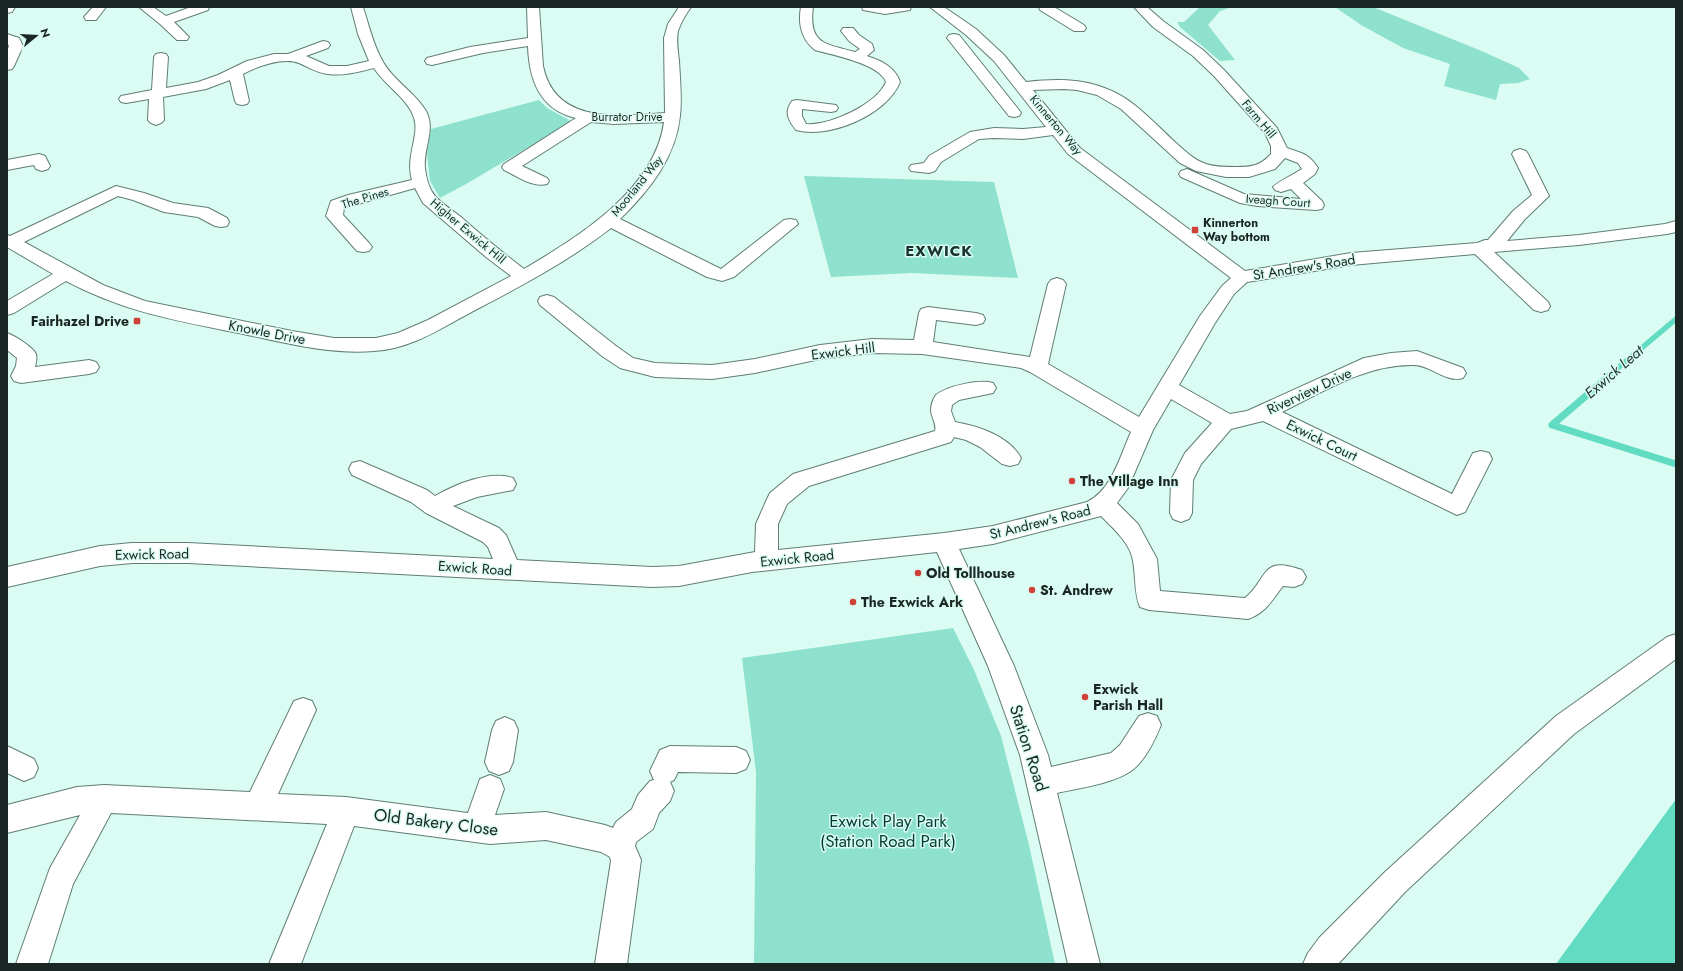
<svg xmlns="http://www.w3.org/2000/svg" width="1683" height="971" font-family="Jost,sans-serif">
	<style>
		.green { fill: #8ee1cd }
		.water { fill: #61dcc2 }
		.lines { fill: none; stroke-linecap: round; stroke-linejoin: round }
		.stream-far1 { stroke: #61dcc2; stroke-width: 5.5 }
		.stream { stroke: #61dcc2; stroke-width: 7 }
		.minor-casing { stroke: #5f7d75; stroke-width: 2 }
		.minor { fill: #fff; fill-rule: evenodd }
		.poi-dot { fill: #ce4038; stroke: #dbfcf3; stroke-width: 1.5 }
		.labels { text-anchor: middle; stroke-width: 3; stroke-linejoin: round; paint-order: stroke }
		.far-street-label { font-size: 12px; fill: #1a2623; stroke: #dbfcf3 }
		.far-poi-label { font-size: 12px; font-weight: bold; fill: #1a2623; stroke: #dbfcf3; text-anchor: start }
		.street-label { font-size: 14px; fill: #1a2623; stroke: #dbfcf3 }
		.poi-label { font-size: 14px; font-weight: bold; fill: #1a2623; stroke: #dbfcf3; text-anchor: start }
		.far-district-label { font-size: 15px; font-weight: bold; letter-spacing: 1px; fill: #16322c; stroke: #dbfcf3 }
		.water-label { font-size: 15px; font-style: italic; fill: #1e342e; stroke: #dbfcf3 }
		.near-street-label { font-size: 17px; fill: #1a2623; stroke: #dbfcf3 }
		.near-park-label { font-size: 17px; fill: #023d33; stroke: #dbfcf3 }
	</style>
	<rect width="100%" height="100%" fill="#dbfcf3"/>
	<path class="green" d="M 1200,7 L 1232,7 L 1220,11 L 1208,25 L 1235,60 L 1220,61 L 1180,27 L 1177,22 L 1184,22 Z
		M 1335,7 L 1373,7 L 1484,52 L 1519,68 L 1530,79 L 1518,83 L 1500,84 L 1496,100 L 1444,86 L 1450,64 L 1403,48 L 1361,25 Z
		M 539,100 L 547,108 L 569,120 L 569,123 L 468,183 L 440,198 L 430,181 L 427,154 L 431,129 Z
		M 804,176 L 994,182 L 1018,278 L 911,273 L 831,277 Z
		M 953,628 L 974,670 L 1001,736 L 1029,845 L 1055,964 L 754,964 L 756,772 L 742,658 Z"/>
	<path class="water" d="M 1676,799 L 1676,964 L 1556,964 Z"/>
	<g class="lines">
		<path class="stream-far1" d="M 1606,378 L 1676,319"/>
		<path class="stream" d="M 1552,425 L 1608,377
			M 1552,425 L 1676,464"/>
		<g class="minor-casing">
			<path id="minor" d="M 7,7 L 15,7 L 12,12 L 7,13 Z
				M 93,7 L 106,7 L 96,20 L 86,20 L 84,17 Z
				M 139,7 L 153,7 L 166,16 L 191,7 L 209,7 L 208,10 L 174,22 L 189,37 L 187,40 L 177,40 L 160,24 Z
				M 351,7 L 363,7 C 370,29 376,56 391,73 C 403,87 417,96 426,111 C 436,130 423,148 425,168 C 426,177 429,189 435,196 C 442,204 452,210 461,217 C 481,235 502,252 524,269 C 578,237 655,190 664,122 L 614,124 L 591,122 L 522,166 L 547,178 L 549,181 L 547,184 C 533,188 517,176 504,170 L 502,167 L 504,164 L 576,118 C 540,110 529,80 528,46 L 483,53 L 432,65 L 427,64 L 425,61 L 427,58 L 470,47 L 528,38 L 527,7 L 539,7 L 543,66 C 555,125 619,116 665,113 L 664,38 L 668,24 L 679,7 L 691,7 C 686,14 681,22 678,31 C 676,41 678,51 679,61 C 680,79 682,99 680,116 C 676,157 649,191 620,219 L 721,269 L 784,220 L 790,219 L 796,220 L 798,224 L 734,277 L 722,281 L 707,277 L 611,228 C 570,260 525,284 479,308 C 446,325 413,349 374,351 C 324,355 276,340 228,331 C 168,319 121,310 66,281 L 14,313 L 7,315 L 7,301 L 53,274 L 7,247 L 7,235 L 10,236 L 116,186 L 144,193 L 173,203 L 208,208 L 227,218 L 229,222 L 227,226 L 221,227 L 215,226 L 198,217 L 164,212 L 133,200 L 118,196 L 24,242 L 103,285 L 145,301 L 292,331 L 334,338 L 376,338 L 398,333 L 428,320 L 511,276 L 486,257 L 423,203 L 415,188 L 344,208 L 343,215 L 369,243 L 372,247 L 369,251 L 363,252 L 357,251 L 326,216 L 331,201 L 348,195 L 412,180 C 405,156 420,136 414,118 C 408,98 385,86 374,68 C 358,72 344,76 328,74 C 318,73 308,67 299,63 C 283,57 258,66 243,74 L 249,101 L 247,104 L 242,105 L 237,104 L 235,101 L 230,80 L 206,89 L 163,97 L 164,120 L 161,123 L 156,125 L 151,123 L 148,120 L 149,99 L 126,103 L 121,102 L 119,99 L 121,96 L 152,90 L 154,57 L 156,54 L 161,53 L 166,54 L 168,57 L 166,88 L 198,82 L 218,75 L 247,61 L 274,54 L 288,54 L 323,41 L 328,42 L 330,45 L 328,48 L 306,56 L 329,66 L 347,66 L 369,61 L 358,34 Z
				M 801,7 L 813,7 C 808,45 826,44 855,52 L 860,49 L 849,41 L 841,31 L 843,28 L 853,28 L 859,35 L 872,44 L 874,50 L 867,56 C 882,61 895,67 900,82 C 887,115 829,139 796,130 C 788,120 784,112 792,101 L 797,100 L 836,105 L 838,108 L 836,111 L 831,112 L 802,109 L 802,116 L 806,124 C 830,126 877,104 886,82 C 880,64 833,55 815,50 C 801,39 798,24 801,7 Z
				M 862,7 L 911,7 L 910,10 L 885,14 L 863,10 Z
				M 930,7 L 944,7 L 976,29 L 1004,55 L 1026,82 C 1053,79 1081,78 1107,89 C 1134,99 1155,124 1176,143 C 1185,151 1194,160 1206,164 C 1215,167 1226,167 1236,167 C 1252,167 1260,166 1271,154 L 1271,146 L 1265,133 L 1214,76 L 1193,56 L 1153,27 L 1134,7 L 1147,7 L 1163,21 L 1203,50 L 1224,70 L 1277,128 L 1287,148 C 1303,154 1308,153 1318,168 L 1315,174 L 1303,183 L 1322,201 L 1324,205 L 1322,209 L 1316,210 L 1257,206 L 1240,203 L 1181,177 L 1179,174 L 1181,171 L 1187,169 L 1244,194 L 1301,199 L 1291,189 L 1281,192 L 1275,190 L 1273,187 C 1276,183 1296,173 1302,169 L 1298,163 L 1285,158 L 1275,169 L 1249,177 L 1226,177 L 1196,171 L 1180,163 L 1121,109 L 1097,95 L 1077,90 L 1064,89 L 1033,90 L 1080,148 L 1245,271 L 1351,253 L 1477,243 L 1485,240 L 1488,240 L 1513,211 L 1532,195 L 1512,154 L 1514,151 L 1520,149 L 1526,151 L 1528,154 L 1549,196 L 1525,219 L 1507,241 L 1579,235 L 1665,224 L 1676,221 L 1676,232 L 1667,234 L 1579,245 L 1494,252 L 1548,302 L 1550,306 L 1548,310 L 1541,312 L 1534,310 L 1475,254 L 1351,265 L 1247,282 L 1234,294 L 1215,323 L 1179,385 L 1230,414 L 1247,411 L 1364,358 L 1391,353 L 1417,351 L 1463,368 L 1466,373 L 1463,378 C 1445,383 1431,365 1414,365 C 1366,364 1323,392 1282,412 L 1452,494 L 1473,453 L 1481,451 L 1489,453 L 1492,459 L 1465,512 L 1457,515 L 1263,421 L 1231,429 L 1201,464 L 1193,480 L 1192,513 L 1189,519 L 1181,522 L 1173,519 L 1170,513 L 1171,480 L 1185,453 L 1212,423 L 1171,399 L 1153,430 L 1128,488 L 1117,503 L 1138,524 L 1157,559 L 1160,591 L 1245,598 C 1269,578 1260,555 1302,570 L 1306,577 L 1302,584 L 1294,587 L 1283,586 C 1272,600 1266,613 1248,619 L 1149,610 L 1140,607 C 1134,593 1136,577 1133,561 C 1131,544 1113,528 1101,516 L 993,544 L 959,549 L 1014,666 L 1048,755 L 1051,767 L 1111,753 L 1120,745 L 1139,716 L 1148,713 L 1157,716 L 1161,725 C 1155,740 1145,761 1131,771 C 1112,784 1079,788 1057,793 L 1100,964 L 1068,964 L 1020,755 L 988,666 L 937,552 L 752,572 L 679,586 L 652,587 L 188,563 L 132,563 L 100,566 L 7,587 L 7,567 L 100,546 L 132,543 L 188,543 L 493,559 L 488,547 L 483,542 L 426,513 L 411,502 L 352,475 L 349,469 L 352,463 L 360,461 L 427,490 L 435,496 C 456,484 489,470 513,478 L 516,484 L 513,490 L 477,497 L 453,506 L 499,528 L 506,535 L 517,560 L 652,567 L 679,566 L 755,552 L 756,524 L 767,499 L 770,493 L 793,474 L 935,431 C 937,424 931,417 931,410 C 931,405 933,399 936,395 C 947,386 980,379 993,383 L 996,388 L 993,393 L 959,400 L 952,405 L 951,411 L 955,422 C 978,426 1009,436 1021,458 L 1018,464 L 1010,466 L 1002,464 L 980,447 L 966,440 L 954,437 L 951,442 L 809,486 L 787,504 L 778,524 L 778,550 L 944,533 L 993,526 L 1087,502 C 1112,490 1120,456 1131,432 L 1030,372 L 1021,368 L 922,354 L 872,353 L 820,359 L 755,373 L 712,379 L 655,377 L 620,368 L 602,356 L 540,305 L 538,301 L 540,297 L 547,295 L 554,297 L 616,346 L 633,358 L 655,363 L 712,365 L 755,359 L 820,345 L 872,339 L 914,340 L 919,313 L 921,309 L 928,307 L 976,313 L 983,315 L 985,319 L 983,323 L 976,325 L 936,320 L 933,342 L 1030,357 L 1048,284 L 1051,280 L 1057,278 L 1063,280 L 1066,284 L 1048,364 L 1139,417 L 1200,316 L 1222,286 L 1231,278 L 1068,154 L 1053,135 L 1023,139 L 994,138 L 979,139 L 941,162 L 935,171 L 929,173 L 911,171 L 909,168 L 911,165 L 924,163 L 929,156 L 970,132 L 994,128 L 1023,129 L 1046,127 L 994,61 L 966,35 Z
				M 1039,7 L 1054,7 L 1084,25 L 1086,28 L 1084,31 L 1074,31 L 1040,10 Z
				M 7,34 L 19,38 L 23,46 L 14,66 L 12,69 L 7,70 L 7,51 L 9,46 L 7,43 Z
				M 954,34 L 959,35 L 1019,110 L 1021,113 L 1019,116 L 1014,117 L 1009,116 L 947,38 L 949,35 Z
				M 39,154 L 45,156 L 50,166 L 48,169 L 42,171 L 36,169 L 34,165 L 7,170 L 7,160 Z
				M 7,333 C 15,336 33,347 36,354 C 37,358 36,363 35,367 L 89,360 L 96,362 L 99,367 L 96,372 L 89,374 L 21,383 L 14,381 L 11,376 L 16,366 L 17,358 L 7,350 Z
				M 1676,634 L 1676,659 L 1574,734 L 1405,892 L 1338,964 L 1303,964 L 1308,953 L 1319,938 L 1385,872 L 1556,716 L 1667,637 Z
				M 303,698 L 312,701 L 316,710 L 278,794 L 346,797 L 468,813 L 480,779 L 490,775 L 500,779 L 504,789 L 495,815 L 546,812 L 605,825 L 613,828 L 616,822 L 632,809 L 638,795 L 650,781 L 654,780 L 650,771 L 660,750 L 670,746 L 736,747 L 746,751 L 750,760 L 746,769 L 736,773 L 678,772 L 674,780 L 670,782 L 674,791 L 670,801 L 659,813 L 653,829 L 636,842 L 635,846 L 641,860 L 627,964 L 595,964 L 611,861 L 610,857 L 601,852 L 546,840 L 490,844 L 354,826 L 301,964 L 269,964 L 327,824 L 111,813 L 73,884 L 48,964 L 16,964 L 50,868 L 80,815 L 7,833 L 7,805 L 77,787 L 104,785 L 250,792 L 294,701 Z
				M 505,717 L 514,721 L 518,730 L 513,762 L 509,771 L 499,775 L 489,771 L 485,762 L 492,730 L 496,721 Z
				M 7,746 L 34,759 L 38,768 L 34,777 L 24,781 L 7,773 Z"/>
		</g>
		<use href="#minor" class="minor"/>
	</g>
	<g class="poi-dot">
		<rect x="1191" y="226" width="8" height="8" rx="2"/>
		<rect x="133" y="317" width="8" height="8" rx="2"/>
		<circle cx="1072" cy="481" r="4"/>
		<circle cx="918" cy="573" r="4"/>
		<circle cx="1032" cy="590" r="4"/>
		<circle cx="853" cy="602" r="4"/>
		<circle cx="1085" cy="697" r="4"/>
	</g>
	<g class="labels">
		<g class="far-street-label">
			<text x="627" y="121">Burrator Drive</text>
			<text transform="translate(1259 119) rotate(50)" y="4">Farm Hill</text>
			<text transform="translate(1056 125) rotate(50)" y="4">Kinnerton Way</text>
			<text transform="translate(637 186) rotate(-51)" y="4">Moorland Way</text>
			<text transform="translate(365 198) rotate(-17)" y="4">The Pines</text>
			<text transform="translate(1278 201) rotate(4)" y="4">Iveagh Court</text>
			<text transform="translate(468 231) rotate(40)" y="4">Higher Exwick Hill</text>
		</g>
		<g class="far-poi-label">
			<text x="1203" y="227">Kinnerton<tspan x="1203" dy="14">Way bottom</tspan></text>
		</g>
		<g class="street-label">
			<text transform="translate(1304 267) rotate(-9)" y="5">St Andrew's Road</text>
			<text transform="translate(267 332) rotate(11)" y="5">Knowle Drive</text>
			<text transform="translate(843 351) rotate(-7)" y="5">Exwick Hill</text>
			<text transform="translate(1309 391) rotate(-25)" y="5">Riverview Drive</text>
			<text transform="translate(1322 440) rotate(26)" y="5">Exwick Court</text>
			<text transform="translate(1040 522) rotate(-14)" y="5">St Andrew's Road</text>
			<text transform="translate(152 554) rotate(-1)" y="5">Exwick Road</text>
			<text transform="translate(797 558) rotate(-6)" y="5">Exwick Road</text>
			<text transform="translate(475 568) rotate(4)" y="5">Exwick Road</text>
		</g>
		<g class="poi-label">
			<text x="129" y="326" text-anchor="end">Fairhazel Drive</text>
			<text x="1080" y="486">The Village Inn</text>
			<text x="926" y="578">Old Tollhouse</text>
			<text x="1040" y="595">St. Andrew</text>
			<text x="861" y="607">The Exwick Ark</text>
			<text x="1093" y="694">Exwick<tspan x="1093" dy="16">Parish Hall</tspan></text>
		</g>
		<g class="far-district-label">
			<text x="939" y="256">EXWICK</text>
		</g>
		<g class="water-label">
			<text transform="translate(1614 372) rotate(-41)" y="5">Exwick Leat</text>
		</g>
		<g class="near-street-label">
			<text transform="translate(1029 748) rotate(72)" y="6">Station Road</text>
			<text transform="translate(436 822) rotate(7)" y="6">Old Bakery Close</text>
		</g>
		<g class="near-park-label">
			<text x="888" y="827">Exwick Play Park<tspan x="888" dy="20">(Station Road Park)</tspan></text>
		</g>
	</g>
	<rect width="1683" height="971" fill="none" stroke="#1a2623" stroke-width="16"/>
	<g transform="translate(36 36) rotate(72)" stroke="#dbfcf3" stroke-width="3" paint-order="stroke">
	<path d="M0-3L7 15L0 10L-7 15Z" fill="#1a2623"/>
	<text y="-6" font-size="11" font-weight="bold" text-anchor="middle" fill="#1a2623">N</text>
	</g>
</svg>
